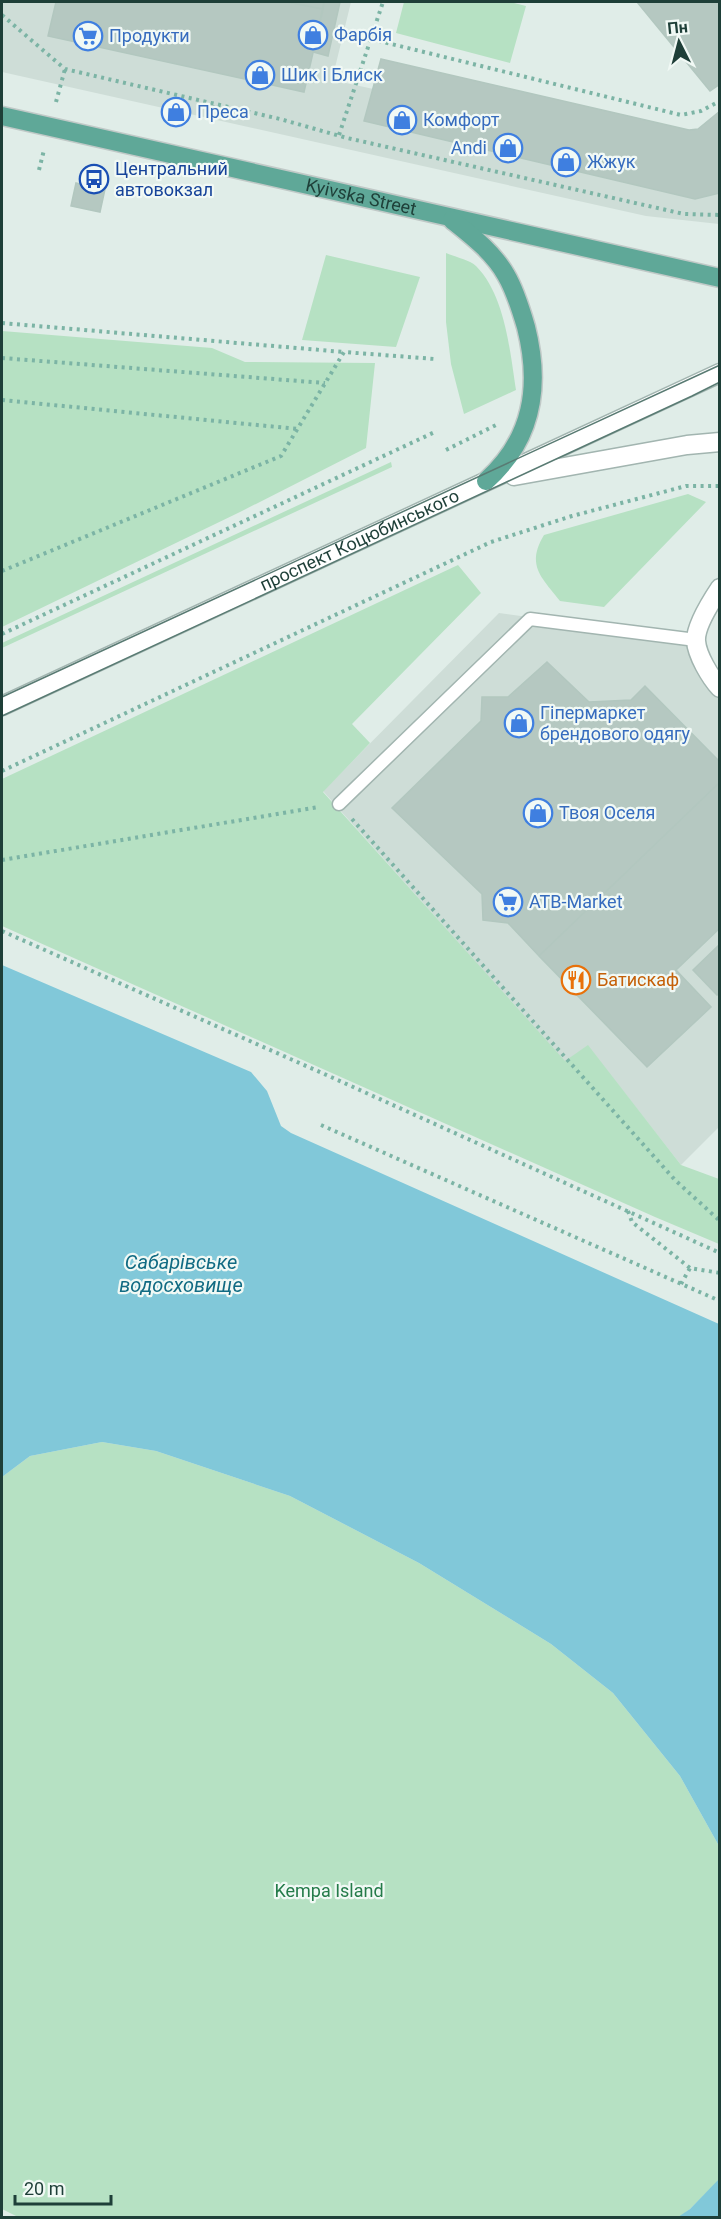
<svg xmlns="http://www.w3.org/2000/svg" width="721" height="2219" font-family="Roboto,sans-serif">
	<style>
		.built { fill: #ceddd7 }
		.green { fill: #b6e1c3 }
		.water { fill: #81c8d9 }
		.building { fill: #b5c8c1; stroke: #b2c7bf; stroke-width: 1.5 }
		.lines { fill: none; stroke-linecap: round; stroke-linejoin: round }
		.service-casing { stroke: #a2b5b0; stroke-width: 15 }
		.minor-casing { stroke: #a2b5b0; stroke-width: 21 }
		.tertiary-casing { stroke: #a2b5b0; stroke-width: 21 }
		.primary-casing { stroke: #c0c9c7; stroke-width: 21 }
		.path { stroke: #7cb4a5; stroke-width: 4; stroke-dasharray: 3 4.5; stroke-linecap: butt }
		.service { stroke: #fff; stroke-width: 12 }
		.minor { stroke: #fff; stroke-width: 18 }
		.tertiary { stroke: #fff; stroke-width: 18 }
		.primary { stroke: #5fa898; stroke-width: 18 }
		.tram { stroke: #597b73; stroke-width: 1.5 }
		.labels { text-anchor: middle; stroke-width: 4.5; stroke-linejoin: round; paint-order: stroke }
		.shop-label { font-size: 18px; fill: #366cbe; stroke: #f1f9f5; text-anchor: start }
		.transit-label { font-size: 18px; fill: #164399; stroke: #f1f9f5; text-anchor: start }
		.street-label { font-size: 18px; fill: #1e3f38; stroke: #f1f9f5 }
		.food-label { font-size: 18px; fill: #c56008; stroke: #f1f9f5; text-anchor: start }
		.park-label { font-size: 18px; fill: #247b49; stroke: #f1f9f5 }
		.water-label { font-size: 20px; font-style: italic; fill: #116b83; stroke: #f1f9f5 }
	</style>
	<rect width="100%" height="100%" fill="#e0ede8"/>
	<path class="built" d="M 2,2 L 351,2 L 332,80 L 695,159 L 719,138 L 719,224 L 646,216 L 2,72 Z
		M 499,613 L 696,640 L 720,688 L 719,1127 L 681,1165 L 588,1046 L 565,1062 L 323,791 Z"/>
	<path class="green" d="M 404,2 L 510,2 L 526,6 L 510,63 L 396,33 Z
		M 446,253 C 455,257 470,260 476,266 C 505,295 510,351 516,390 L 464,414 L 451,364 L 446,322 Z
		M 326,255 L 420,277 L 396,347 L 302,340 Z
		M 2,331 L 212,348 L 245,362 L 375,363 L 366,448 L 240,512 L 2,627 Z
		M 391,462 L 392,467 L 2,648 L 2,643 Z
		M 688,494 L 706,502 L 604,607 L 560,601 C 541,577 526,565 544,535 Z
		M 458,565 L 481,593 L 352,724 L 370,743 L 323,792 L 565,1061 L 588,1045 L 681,1165 L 719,1179 L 719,1244 L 655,1217 L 2,926 L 2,779 Z
		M 102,1442 L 156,1451 L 290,1496 L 419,1563 L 551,1644 L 613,1693 L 680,1776 L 719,1846 L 720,2179 L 690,2209 L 678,2218 L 20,2218 L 2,2209 L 2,1477 L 30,1456 Z"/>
	<path class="water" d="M 2,965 L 251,1072 L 267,1091 L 281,1126 L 291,1133 L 719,1324 L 719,1846 L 680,1776 L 613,1693 L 551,1644 L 419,1563 L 290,1496 L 156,1451 L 102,1442 L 30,1456 L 2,1477 Z
		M 719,2179 L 719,2217 L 678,2217 L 690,2209 Z"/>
	<path class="building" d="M 56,2 L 287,2 L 323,9 L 304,92 L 48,36 Z
		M 287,2 L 324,2 L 323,9 Z
		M 324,2 L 340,2 L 328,56 L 313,52 Z
		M 637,2 L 720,2 L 720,84 L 710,91 Z
		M 381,59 L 689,130 L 698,129 L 720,111 L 720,193 L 695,199 L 364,121 Z
		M 169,104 L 187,108 L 184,121 L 167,117 Z
		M 208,104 L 218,107 L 216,115 L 206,113 Z
		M 76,183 L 105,189 L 100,212 L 71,206 Z
		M 547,662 L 589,702 L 631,700 L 645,686 L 720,762 L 720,782 L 539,956 L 508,923 L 483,920 L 482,894 L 392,808 L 481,721 L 482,697 L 508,697 Z
		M 720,782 L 720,928 L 676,970 L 711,1007 L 647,1067 L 539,956 Z
		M 720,944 L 720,993 L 717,995 L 693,970 Z"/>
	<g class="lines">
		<g class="service-casing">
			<path id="service" d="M 339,804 L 530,619 L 696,640"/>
		</g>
		<g class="minor-casing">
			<path id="minor" d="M 720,588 C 712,600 695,626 696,641 C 697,655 710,677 720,688"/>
		</g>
		<g class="tertiary-casing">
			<g id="tertiary">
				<path d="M 514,476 L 687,445 L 720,442"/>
				<path id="s1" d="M 2,706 L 720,373"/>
			</g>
		</g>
		<g class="primary-casing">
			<g id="primary">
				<path id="s2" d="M 2,116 L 720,278"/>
				<path d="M 452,220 C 472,236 493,252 506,275 C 515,290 521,310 526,327 C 541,386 533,439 486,481"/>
			</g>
		</g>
		<path class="path" d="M 2,15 L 65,69 L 280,119 L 347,138 L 684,214 L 720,215
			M 371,39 L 681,115 L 701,111 L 720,101
			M 56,102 L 65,69
			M 339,135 L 383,2
			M 39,170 L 44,150
			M 2,323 L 344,352
			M 2,358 L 325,383
			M 2,400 L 298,429
			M 446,450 L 496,425
			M 2,571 L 281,456 L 344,352 L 435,359
			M 2,634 L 437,431
			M 2,771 L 491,542 L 572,516 L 686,486 L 720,486
			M 352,819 L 675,1180 L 720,1221
			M 2,860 L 319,807
			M 2,931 L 331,1077 L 720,1253
			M 321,1125 L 720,1301
			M 628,1211 L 632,1222 L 690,1268
			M 681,1284 L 690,1268 L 720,1273"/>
		<use href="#service" class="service"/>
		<use href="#minor" class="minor"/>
		<use href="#tertiary" class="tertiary"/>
		<use href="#primary" class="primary"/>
		<path class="tram" d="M 2,697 L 720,365
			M 2,716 L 692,396 L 720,382"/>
	</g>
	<defs>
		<g id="shop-ring" transform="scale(1.5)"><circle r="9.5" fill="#f1f9f5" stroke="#3f7fe0" stroke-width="1.5"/><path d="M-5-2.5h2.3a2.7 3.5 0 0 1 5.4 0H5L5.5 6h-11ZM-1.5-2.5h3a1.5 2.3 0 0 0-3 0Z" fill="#3f7fe0"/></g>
		<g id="supermarket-ring" transform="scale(1.5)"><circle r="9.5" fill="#f1f9f5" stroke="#3f7fe0" stroke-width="1.5"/><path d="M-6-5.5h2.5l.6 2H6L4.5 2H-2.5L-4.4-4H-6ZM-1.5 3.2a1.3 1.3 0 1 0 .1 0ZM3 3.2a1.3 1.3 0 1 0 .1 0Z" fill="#3f7fe0"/></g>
		<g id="bus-ring" transform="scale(1.5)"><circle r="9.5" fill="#f1f9f5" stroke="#1a4fb4" stroke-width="1.5"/><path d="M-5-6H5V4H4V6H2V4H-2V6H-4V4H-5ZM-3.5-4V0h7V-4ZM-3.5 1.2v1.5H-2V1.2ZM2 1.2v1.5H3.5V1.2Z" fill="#1a4fb4"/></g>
		<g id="restaurant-ring" transform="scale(1.5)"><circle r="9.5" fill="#f1f9f5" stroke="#e8710a" stroke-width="1.5"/><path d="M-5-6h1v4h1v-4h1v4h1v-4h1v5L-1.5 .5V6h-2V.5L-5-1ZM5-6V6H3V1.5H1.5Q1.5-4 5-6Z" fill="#e8710a"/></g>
	</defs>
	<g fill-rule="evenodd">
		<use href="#shop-ring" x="313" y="35"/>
		<use href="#supermarket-ring" x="88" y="36"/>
		<use href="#shop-ring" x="260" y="75"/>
		<use href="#shop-ring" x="176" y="112"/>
		<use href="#shop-ring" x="402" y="120"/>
		<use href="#shop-ring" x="508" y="148"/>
		<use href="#shop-ring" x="566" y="162"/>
		<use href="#bus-ring" x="94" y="179"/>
		<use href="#shop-ring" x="519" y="723"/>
		<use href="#shop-ring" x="538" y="813"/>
		<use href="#supermarket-ring" x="508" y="902"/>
		<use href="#restaurant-ring" x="576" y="980"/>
	</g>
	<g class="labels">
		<g class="shop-label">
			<text x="334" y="41">Фарбія</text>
			<text x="109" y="42">Продукти</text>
			<text x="281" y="81">Шик і Блиск</text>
			<text x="197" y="118">Преса</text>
			<text x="423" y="126">Комфорт</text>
			<text x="487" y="154" text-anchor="end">Andi</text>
			<text x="587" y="168">Жжук</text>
			<text x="540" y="719">Гіпермаркет<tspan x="540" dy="21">брендового одягу</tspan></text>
			<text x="559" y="819">Твоя Оселя</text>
			<text x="529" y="908">ATB-Market</text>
		</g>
		<g class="transit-label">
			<text x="115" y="175">Центральний<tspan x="115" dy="21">автовокзал</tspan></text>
		</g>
		<g class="street-label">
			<text dy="6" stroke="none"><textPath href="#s2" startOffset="368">Kyivska Street</textPath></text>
			<text dy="6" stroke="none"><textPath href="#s1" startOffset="394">проспект Коцюбинського</textPath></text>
		</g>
		<g class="food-label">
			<text x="597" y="986">Батискаф</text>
		</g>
		<g class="park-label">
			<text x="329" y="1897">Kempa Island</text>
		</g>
		<g class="water-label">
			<text x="181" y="1269">Сабарівське<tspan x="181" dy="23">водосховище</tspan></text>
		</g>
	</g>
	<rect width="721" height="2219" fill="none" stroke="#1e3f38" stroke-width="6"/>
	<g transform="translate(679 42) rotate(354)" stroke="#f1f9f5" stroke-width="4.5" paint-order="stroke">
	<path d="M0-4.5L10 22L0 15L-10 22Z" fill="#1e3f38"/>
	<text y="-9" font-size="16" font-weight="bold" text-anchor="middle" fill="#1e3f38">Пн</text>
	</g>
	<path d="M15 2195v9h96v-9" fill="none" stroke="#1e3f38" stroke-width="3"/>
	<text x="24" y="2195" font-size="18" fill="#1e3f38" stroke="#f1f9f5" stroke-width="4.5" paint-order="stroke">20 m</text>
</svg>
